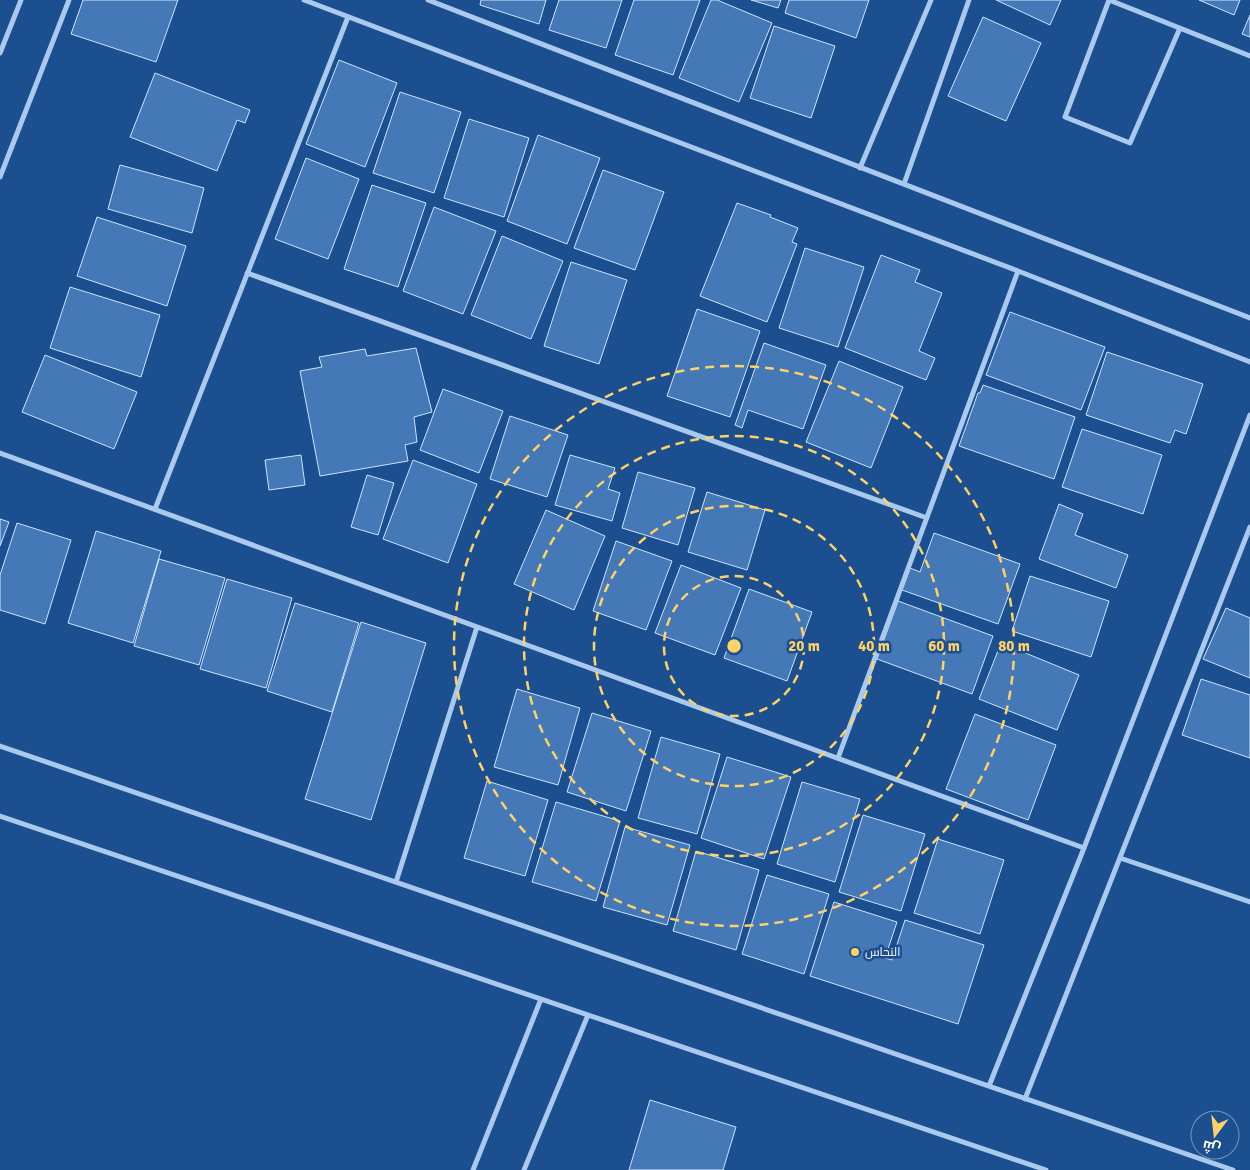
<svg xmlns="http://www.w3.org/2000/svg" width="1250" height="1170" font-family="Signika,Cairo,sans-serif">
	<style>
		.building { fill: #4478b7; stroke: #cfe3fa }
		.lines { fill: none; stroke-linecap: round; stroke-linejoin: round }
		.minor { stroke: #a9c9ee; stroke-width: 5 }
		.ring { fill: none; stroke: #ffd166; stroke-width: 2.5; stroke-dasharray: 9 6 }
		.poi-dot { fill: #ffd166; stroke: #1b4f8f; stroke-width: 2 }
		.labels { text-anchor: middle; stroke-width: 5; stroke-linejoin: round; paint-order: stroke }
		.poi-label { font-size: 12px; fill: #fff; stroke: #1b4f8f; text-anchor: start }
		.centre { fill: #ffd166; stroke: #1b4f8f; stroke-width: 2.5 }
		.ring-label { font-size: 15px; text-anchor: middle; font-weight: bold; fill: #ffd166; stroke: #1b4f8f; stroke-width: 5; stroke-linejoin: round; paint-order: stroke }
	</style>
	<rect width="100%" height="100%" fill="#1b4f8f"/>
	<path class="building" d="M 83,0 L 178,0 L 156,62 L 71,34 Z
		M 481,0 L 546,0 L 539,24 L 480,5 Z
		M 559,0 L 622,0 L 606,48 L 549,30 Z
		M 634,0 L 700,0 L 673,75 L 615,55 Z
		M 711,0 L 717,0 L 772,23 L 739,102 L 679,78 Z
		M 751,0 L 781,0 L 778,8 Z
		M 789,0 L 869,0 L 856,38 L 785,13 Z
		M 996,0 L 1061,0 L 1050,25 Z
		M 1199,0 L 1240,0 L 1234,15 Z
		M 1250,15 L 1250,37 L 1242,34 Z
		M 983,17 L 1041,43 L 1006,121 L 948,96 Z
		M 774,26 L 835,46 L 811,118 L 750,98 Z
		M 339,60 L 397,83 L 365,167 L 306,144 Z
		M 155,73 L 250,110 L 245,123 L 237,120 L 217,171 L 130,137 Z
		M 400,92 L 461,112 L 434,193 L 373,173 Z
		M 469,119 L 529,138 L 504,217 L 444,198 Z
		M 538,135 L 600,158 L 567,244 L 507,221 Z
		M 306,158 L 359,179 L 328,259 L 275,239 Z
		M 120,165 L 204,188 L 192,233 L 108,209 Z
		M 603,170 L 664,192 L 635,270 L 574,248 Z
		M 372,185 L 426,203 L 398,287 L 344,269 Z
		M 737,203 L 771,215 L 770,217 L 798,228 L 792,242 L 797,244 L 767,322 L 700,296 Z
		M 434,207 L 496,231 L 463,314 L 403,291 Z
		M 97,217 L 186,246 L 167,306 L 77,276 Z
		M 502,236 L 563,261 L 531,339 L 471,315 Z
		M 805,248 L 864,267 L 838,347 L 779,328 Z
		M 881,255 L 920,270 L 915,282 L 942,293 L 919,351 L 935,358 L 926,380 L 845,348 Z
		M 571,262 L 627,280 L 599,364 L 544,346 Z
		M 70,287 L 160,315 L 141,377 L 50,348 Z
		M 697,309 L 760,331 L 730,417 L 667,396 Z
		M 1010,312 L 1105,347 L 1081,410 L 986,375 Z
		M 764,343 L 826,365 L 803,429 L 748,410 L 742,428 L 735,425 Z
		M 416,348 L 432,412 L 414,417 L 417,442 L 405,445 L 408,461 L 320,476 L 300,371 L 322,367 L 319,357 L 365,349 L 367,356 Z
		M 1107,352 L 1203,384 L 1186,434 L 1175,430 L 1170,443 L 1086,415 Z
		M 45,355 L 137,392 L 114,449 L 22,412 Z
		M 839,361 L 903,387 L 871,468 L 806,442 Z
		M 983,385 L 1075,417 L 1054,479 L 959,446 L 978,393 L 980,393 Z
		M 443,389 L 503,411 L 479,473 L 420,450 Z
		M 510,416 L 568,435 L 547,497 L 490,479 Z
		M 1082,429 L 1162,455 L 1143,514 L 1062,487 Z
		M 301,455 L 305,485 L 269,490 L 265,460 Z
		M 570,455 L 615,468 L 608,489 L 620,493 L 612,521 L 555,505 Z
		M 413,460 L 477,484 L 448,563 L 383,539 Z
		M 638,472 L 695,488 L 678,545 L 622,528 Z
		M 367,475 L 394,483 L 378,535 L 351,527 Z
		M 707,492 L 765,510 L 747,570 L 688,552 Z
		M 1059,504 L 1083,514 L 1075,535 L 1128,555 L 1116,588 L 1039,559 Z
		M 546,510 L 605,536 L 574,610 L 514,584 Z
		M 0,519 L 9,522 L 0,546 Z
		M 17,523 L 71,540 L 45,624 L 0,610 L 0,575 Z
		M 96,531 L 161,551 L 133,643 L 68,623 Z
		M 934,533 L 1020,564 L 998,624 L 902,590 L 910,568 L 920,572 Z
		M 616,541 L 672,561 L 646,630 L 593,611 Z
		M 159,559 L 225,578 L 199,665 L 134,646 Z
		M 681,565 L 741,588 L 715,655 L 655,633 Z
		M 1030,576 L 1109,601 L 1091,657 L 1012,631 Z
		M 227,579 L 292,598 L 266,688 L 200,669 Z
		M 749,589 L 812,612 L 787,681 L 724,658 Z
		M 898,601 L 993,636 L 972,694 L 877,659 Z
		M 295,603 L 359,623 L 332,712 L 267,691 Z
		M 1226,608 L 1250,618 L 1250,678 L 1203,659 Z
		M 361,622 L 426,643 L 371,820 L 305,799 Z
		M 1001,643 L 1079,675 L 1057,730 L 979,699 Z
		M 1201,679 L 1250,695 L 1250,758 L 1182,735 Z
		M 517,689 L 580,708 L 558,785 L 494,767 Z
		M 592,713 L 651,731 L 626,811 L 567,792 Z
		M 975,714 L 1056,745 L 1028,820 L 946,789 Z
		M 661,737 L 720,754 L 697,834 L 638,818 Z
		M 727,757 L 791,777 L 764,859 L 701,838 Z
		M 487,781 L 548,800 L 525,876 L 464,858 Z
		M 802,782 L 860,799 L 835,882 L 777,864 Z
		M 556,802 L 620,821 L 596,901 L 532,882 Z
		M 863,815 L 925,834 L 901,911 L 839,892 Z
		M 625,827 L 690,845 L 667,925 L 603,907 Z
		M 938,839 L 1004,860 L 980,934 L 914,913 Z
		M 696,851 L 759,870 L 736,950 L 673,931 Z
		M 767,875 L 829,894 L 804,974 L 742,954 Z
		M 834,902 L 897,922 L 885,958 L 892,960 L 905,920 L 984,945 L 958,1024 L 810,976 Z
		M 650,1100 L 736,1127 L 723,1170 L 629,1170 Z"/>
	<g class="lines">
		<path class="minor" d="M 304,0 L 1018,271 L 1250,362
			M 428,0 L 1250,318
			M 1180,28 L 1130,143 L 1065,117 L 1109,0 L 1250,56
			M 0,53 L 21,0
			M 860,168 L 931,0
			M 0,177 L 69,0
			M 904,184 L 969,0
			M 247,273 L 927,518
			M 0,453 L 1084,848
			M 155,509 L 348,17
			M 0,746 L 1233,1170
			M 838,758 L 1018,271
			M 0,816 L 1046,1170
			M 1120,858 L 1250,902
			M 396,882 L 477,627
			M 989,1086 L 1084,848 L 1250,415
			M 1025,1099 L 1250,527
			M 473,1170 L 541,999
			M 524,1170 L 588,1015"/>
	</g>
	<g class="ring">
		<circle cx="734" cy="646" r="70"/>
		<circle cx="734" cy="646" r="140"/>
		<circle cx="734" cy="646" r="210"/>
		<circle cx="734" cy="646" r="280"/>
	</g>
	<circle class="poi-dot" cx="855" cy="952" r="5"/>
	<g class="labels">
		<g class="poi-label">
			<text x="865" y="956">النحاس</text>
		</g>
	</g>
	<circle cx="734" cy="646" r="8" class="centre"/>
	<g class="ring-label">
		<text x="804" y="651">20 m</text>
		<text x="874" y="651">40 m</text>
		<text x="944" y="651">60 m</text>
		<text x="1014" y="651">80 m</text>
	</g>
	<g transform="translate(1215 1135) rotate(195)"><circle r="24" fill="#1b4f8f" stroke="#7695bc"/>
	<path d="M0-4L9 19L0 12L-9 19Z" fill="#ffd166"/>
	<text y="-8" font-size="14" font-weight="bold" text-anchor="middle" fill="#ffffff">ش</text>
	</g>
</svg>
